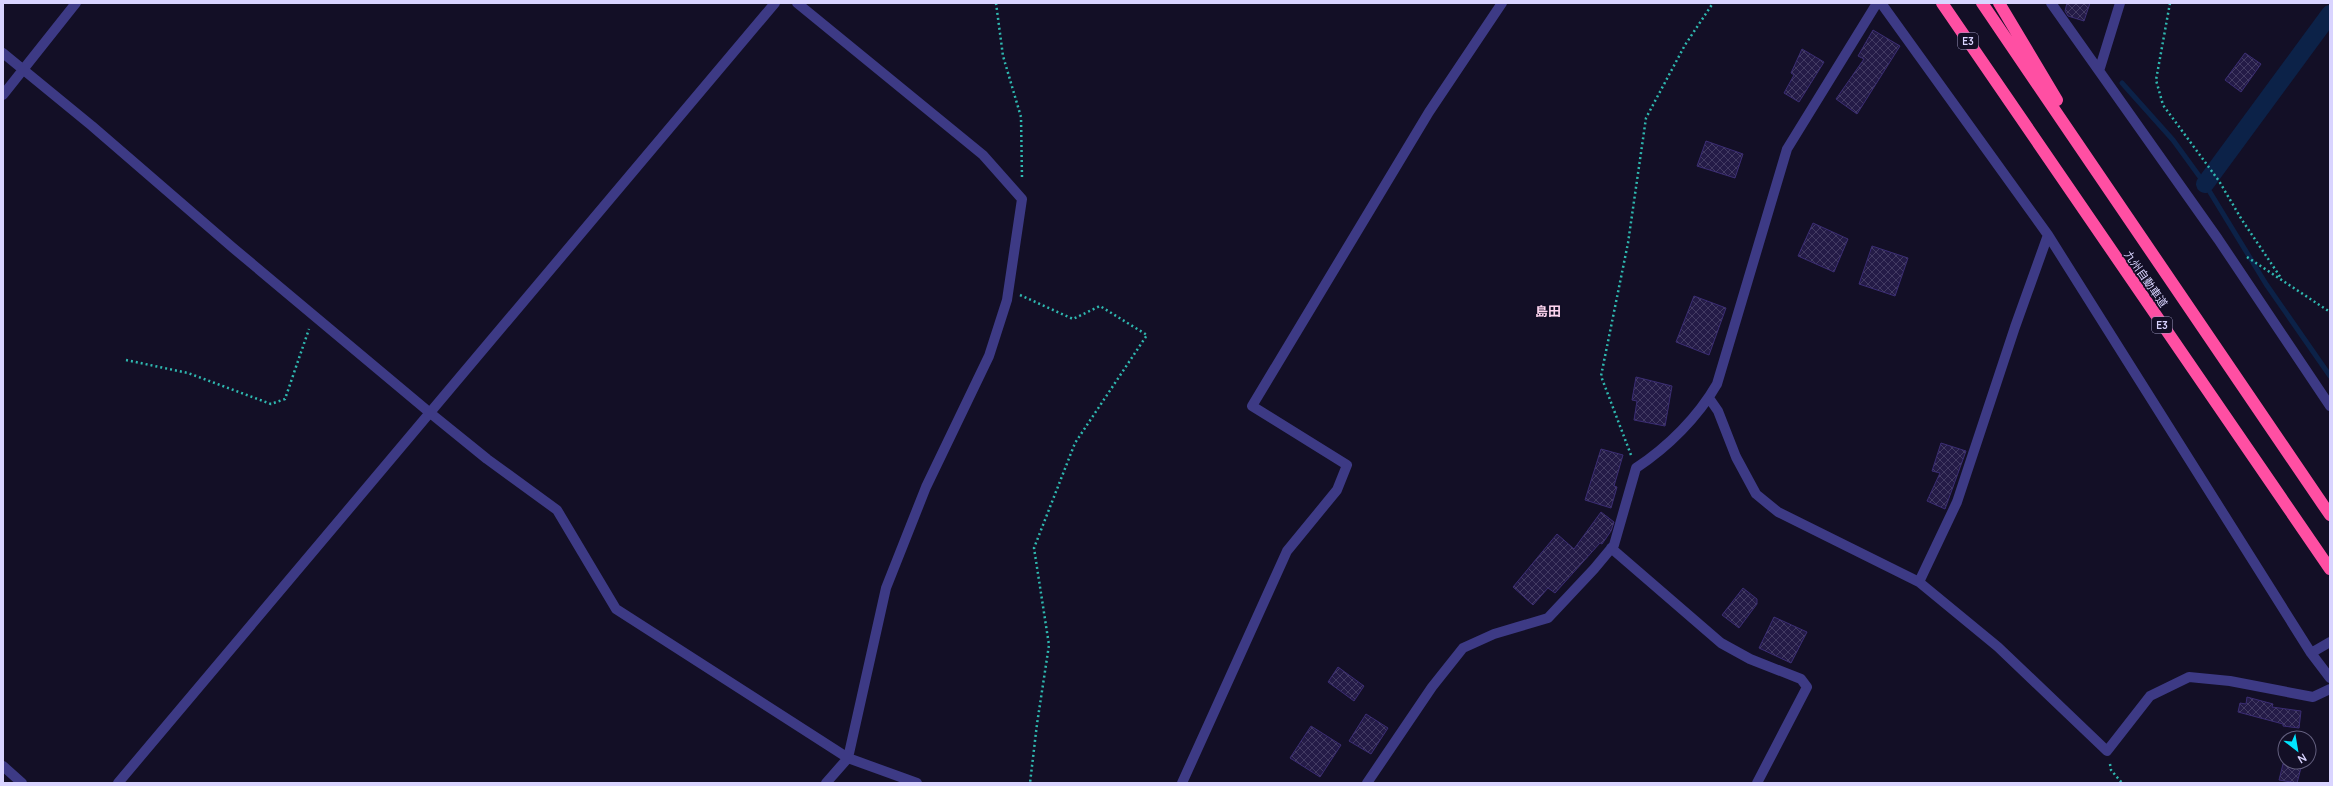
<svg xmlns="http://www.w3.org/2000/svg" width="2333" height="786" font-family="Manrope,'Noto Sans JP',sans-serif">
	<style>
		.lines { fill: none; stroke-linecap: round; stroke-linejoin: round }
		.stream { stroke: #0c2248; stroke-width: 5 }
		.canal { stroke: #0c2248; stroke-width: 18 }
		.building { fill: url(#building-cross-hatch); stroke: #3b2d73 }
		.path { stroke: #2fb8b0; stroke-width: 2.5; stroke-dasharray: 2 3; stroke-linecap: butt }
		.street { stroke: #3d3a85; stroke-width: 10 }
		.highway { stroke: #ff4fa3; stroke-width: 12 }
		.labels { text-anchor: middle; stroke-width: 3.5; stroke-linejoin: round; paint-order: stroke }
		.shield { fill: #130f26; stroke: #9e99be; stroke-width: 1 }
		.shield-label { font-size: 10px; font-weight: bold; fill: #d9d4ff }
		.street-label { font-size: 11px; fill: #d9d4ff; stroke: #130f26 }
		.quarter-label { font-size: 13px; font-weight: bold; fill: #ffd6f0; stroke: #130f26 }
	</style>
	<defs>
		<pattern id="building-cross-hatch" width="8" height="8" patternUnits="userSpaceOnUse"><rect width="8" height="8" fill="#241b47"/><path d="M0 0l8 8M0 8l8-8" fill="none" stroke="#433b63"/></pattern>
	</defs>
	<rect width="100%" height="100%" fill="#130f26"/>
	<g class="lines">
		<path class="stream" d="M 2122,83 L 2173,140 L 2205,184 L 2266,284 L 2330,376"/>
		<path class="canal" d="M 2205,184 L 2330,14"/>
	</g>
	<path class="building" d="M 2067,3 L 2090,3 L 2084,21 L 2068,16 L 2065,11 Z
		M 1873,30 L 1900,46 L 1857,114 L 1836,99 L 1864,59 L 1858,56 Z
		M 1802,49 L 1824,62 L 1799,102 L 1784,93 L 1794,75 L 1791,73 Z
		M 2245,53 L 2261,64 L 2241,92 L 2225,80 Z
		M 1706,141 L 1743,154 L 1735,178 L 1697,166 Z
		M 1813,223 L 1848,239 L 1834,272 L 1798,256 Z
		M 1872,246 L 1908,258 L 1895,296 L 1859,284 Z
		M 1694,296 L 1726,308 L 1709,355 L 1676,342 Z
		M 1636,377 L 1672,386 L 1665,426 L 1634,420 L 1637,401 L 1632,400 Z
		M 1941,443 L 1966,451 L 1945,509 L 1927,501 L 1940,473 L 1932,471 Z
		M 1601,449 L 1623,455 L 1614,486 L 1617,487 L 1611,508 L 1585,500 Z
		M 1601,512 L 1614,522 L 1611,531 L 1602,544 L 1600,543 L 1555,593 L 1548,588 L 1533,605 L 1513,587 L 1557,534 L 1574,549 Z
		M 1743,588 L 1757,599 L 1757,604 L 1739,628 L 1722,615 Z
		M 1774,617 L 1807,632 L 1791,663 L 1759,648 Z
		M 1338,667 L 1364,686 L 1354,701 L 1328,682 Z
		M 2247,697 L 2273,704 L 2272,707 L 2301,711 L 2299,728 L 2283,726 L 2283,724 L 2238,712 L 2240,703 L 2246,704 Z
		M 1366,714 L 1388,728 L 1371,754 L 1349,741 Z
		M 1311,726 L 1341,745 L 1320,777 L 1290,758 Z
		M 2284,760 L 2285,762 L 2302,764 L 2297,783 L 2279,780 Z"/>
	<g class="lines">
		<path class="path" d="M 996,3 L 1003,56 L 1021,117 L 1022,178
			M 2170,3 L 2156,80 L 2163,105 L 2219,181 L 2242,220 L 2281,278
			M 2247,257 L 2330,312
			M 1020,295 L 1073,319 L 1100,306 L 1147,335 L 1075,443 L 1034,548 L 1049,645 L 1037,724 L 1030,783
			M 126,360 L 188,373 L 271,404 L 285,399 L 309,329
			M 1631,455 L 1601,376 L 1628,243 L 1646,118 L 1685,45 L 1713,3
			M 2110,764 L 2111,770 L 2122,783"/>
		<path class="street" d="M 797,3 L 983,155 L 1022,199 L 1007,300 L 989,356 L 926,487 L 886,588 L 848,758 L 826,783
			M 1881,3 L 2048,235 L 2311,653 L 2330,678
			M 2051,3 L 2218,239 L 2330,406
			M 3,53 L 92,126 L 232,247 L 429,412 L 487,459 L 557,510 L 616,609 L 848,758 L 917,783
			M 2099,71 L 2120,3
			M 3,95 L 76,3
			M 1709,398 L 1718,411 L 1736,457 L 1756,494 L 1778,512 L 1919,582 L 1998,647 L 2107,751 L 2150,696 L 2189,677 L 2230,681 L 2313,697 L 2330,689
			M 1611,548 L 1721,643 L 1750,659 L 1801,679 L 1807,687 L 1757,783
			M 1919,582 L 1957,502 L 2015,327 L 2048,235
			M 2311,653 L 2330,642
			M 3,766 L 22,783
			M 118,783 L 775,3
			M 1182,783 L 1287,551 L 1337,490 L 1347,465 L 1252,406 L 1429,112 L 1502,3
			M 1367,783 L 1432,687 L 1463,648 L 1494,634 L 1548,618 L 1594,569 L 1614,545 L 1636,468 C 1668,447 1698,417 1717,384 L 1787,149 L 1877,3"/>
		<path class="highway" d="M 1942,3 L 2330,569
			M 1982,3 L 2330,515
			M 1999,3 L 2057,100"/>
	</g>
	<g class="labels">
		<g class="shield">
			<rect x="1958" y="33" width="20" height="16" rx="3"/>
			<rect x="2152" y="317" width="20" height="16" rx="3"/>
		</g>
		<g class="shield-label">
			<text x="1968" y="45">E3</text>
			<text x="2162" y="329">E3</text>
		</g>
		<g class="street-label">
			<text transform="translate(2146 279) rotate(55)" y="4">九州自動車道</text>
		</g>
		<g class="quarter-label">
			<text x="1548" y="316">島田</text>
		</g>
	</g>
	<rect width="2333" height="786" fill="none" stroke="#d9d4ff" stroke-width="8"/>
	<g transform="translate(2297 750) rotate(149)"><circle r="19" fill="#130f26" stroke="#625e7d"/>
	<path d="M0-3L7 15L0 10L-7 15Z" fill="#00e5ff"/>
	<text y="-6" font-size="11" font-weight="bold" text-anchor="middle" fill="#d9d4ff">N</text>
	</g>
</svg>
